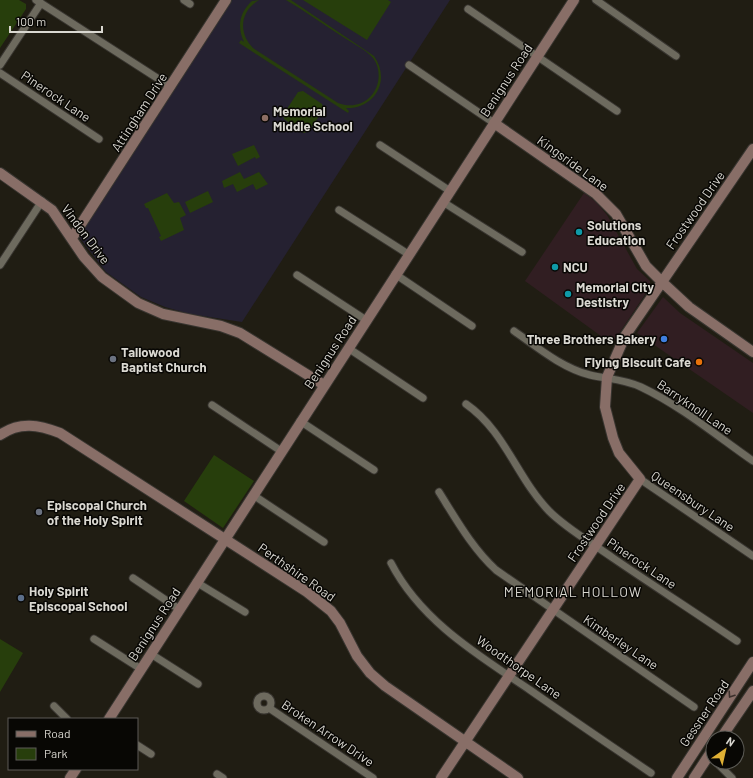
<svg xmlns="http://www.w3.org/2000/svg" width="753" height="778" font-family="Barlow,sans-serif">
	<style>
		.commercial { fill: #311e22 }
		.education { fill: #252131 }
		.green { fill: #273e0c }
		.lines { fill: none; stroke-linecap: round; stroke-linejoin: round }
		.street-casing { stroke: #383530; stroke-width: 9 }
		.secondary-casing { stroke: #383530; stroke-width: 12 }
		.street { stroke: #6d6a5e; stroke-width: 7 }
		.secondary { stroke: #886e67; stroke-width: 10 }
		.oneway { stroke: #3b302c }
		.education-dot { fill: #8d6e63; stroke: #080704; stroke-width: 1.5 }
		.culture-dot { fill: #0f9aa8; stroke: #080704; stroke-width: 1.5 }
		.shop-dot { fill: #3f7fe0; stroke: #080704; stroke-width: 1.5 }
		.worship-dot { fill: #6b7280; stroke: #080704; stroke-width: 1.5 }
		.food-dot { fill: #e8710a; stroke: #080704; stroke-width: 1.5 }
		.service-dot { fill: #5c6f8a; stroke: #080704; stroke-width: 1.5 }
		.labels { text-anchor: middle; stroke-width: 3; stroke-linejoin: round; paint-order: stroke }
		.street-label { font-size: 13px; fill: #dad8d1; stroke: #080704 }
		.poi-label { font-size: 13px; font-weight: bold; fill: #dad8d1; stroke: #080704; text-anchor: start }
		.neighbourhood-label { font-size: 14px; letter-spacing: 1px; fill: #dad8d1; stroke: #080704 }
	</style>
	<rect width="100%" height="100%" fill="#201d13"/>
	<path class="commercial" d="M 584,193 L 596,202 L 607,215 L 637,269 L 650,281 L 650,287 L 612,344 L 525,281 Z
		M 663,297 L 680,313 L 753,363 L 753,413 L 637,333 Z"/>
	<path class="education" d="M 232,0 L 450,0 L 242,322 L 190,314 L 165,307 L 141,297 L 106,272 L 79,237 Z"/>
	<path class="green" d="M 0,0 L 19,0 L 26,4 L 26,9 L 0,48 Z
		M 259,0 C 240,11 238,33 253,48 L 338,103 C 349,107 360,106 369,98 C 380,88 382,70 373,58 C 365,49 352,43 343,37 C 324,25 305,11 286,0 L 291,0 L 374,56 C 391,80 375,109 346,108 L 349,111 L 348,113 L 239,43 L 241,40 L 244,42 C 237,27 239,13 252,1 Z
		M 303,0 L 388,0 L 391,2 L 367,40 Z
		M 303,91 L 322,104 L 324,109 L 309,131 L 304,133 L 284,119 L 283,115 L 298,92 Z
		M 254,145 L 260,157 L 256,159 L 255,157 L 238,166 L 232,154 Z
		M 240,172 L 244,179 L 259,172 L 268,184 L 256,190 L 253,184 L 237,192 L 233,184 L 224,188 L 222,181 Z
		M 208,191 L 213,202 L 190,213 L 185,202 Z
		M 167,193 L 174,203 L 179,202 L 186,215 L 180,218 L 184,230 L 161,241 L 159,237 L 161,236 L 148,208 L 146,208 L 144,204 Z
		M 214,455 L 254,481 L 223,528 L 184,501 Z
		M 0,639 L 23,653 L 0,692 Z"/>
	<g class="lines">
		<g class="street-casing">
			<path id="street" d="M 36,0 L 171,87
				M 184,0 L 190,4
				M 596,0 L 676,56
				M 468,9 L 617,111
				M 0,65 L 41,3
				M 409,65 L 494,123
				M 0,73 L 99,139
				M 380,145 L 450,191
				M 443,202 L 522,252
				M 339,210 L 408,254
				M 0,265 L 42,201
				M 395,274 L 472,326
				M 297,275 L 366,320
				M 514,331 C 537,347 562,368 590,375 C 607,379 624,379 641,387 C 681,406 717,436 753,461
				M 348,348 L 423,398
				M 466,404 C 505,431 517,478 549,511 C 567,529 592,543 613,558 C 654,586 696,613 737,641
				M 212,405 L 281,451
				M 300,421 L 374,470
				M 640,479 L 753,556
				M 439,492 C 456,519 472,548 496,570 L 694,707
				M 253,495 L 324,542
				M 391,563 C 421,621 478,655 530,690 C 570,718 611,746 651,773
				M 133,578 L 179,609
				M 196,582 L 245,612
				M 94,639 L 141,669
				M 151,654 L 198,684
				M257 703a7 7 0 1 1 14 0a7 7 0 1 1-14 0Z
				M 54,706 L 67,719
				M 269,708 L 373,778
				M 137,745 L 151,754
				M 716,762 L 732,778
				M 217,774 L 223,778"/>
		</g>
		<g class="secondary-casing">
			<path id="secondary" d="M 494,123 L 596,194 L 616,214 L 646,266 L 662,282 L 689,307 L 753,352
				M 0,173 L 52,210 L 84,257 L 102,277 L 138,303 L 163,314 L 221,326 L 240,333 L 324,385
				M 72,238 L 226,0
				M 0,435 C 20,421 39,425 60,433 L 307,592 L 331,611 L 340,623 L 357,656 L 370,673 L 385,686 L 518,778
				M 109,719 L 574,0
				M 721,738 L 753,691
				M 70,778 L 76,769
				M 441,778 L 640,479 L 619,453 L 613,438 L 605,407 L 607,377 L 625,336 L 753,149
				M 677,778 L 753,662
				M 694,778 L 713,749"/>
		</g>
		<use href="#street" class="street"/>
		<use href="#secondary" class="secondary"/>
	</g>
	<defs><path id="oneway-chevron" d="M-2-3.5L2.5 0L-2 3.5" fill="none" stroke-width="1.6" stroke-linecap="round" stroke-linejoin="round"/></defs>
	<use class="oneway" href="#oneway-chevron" transform="translate(731 695) rotate(124)"/>
	<circle class="education-dot" cx="265" cy="118" r="4"/>
	<g class="culture-dot">
		<circle cx="579" cy="232" r="4"/>
		<circle cx="555" cy="267" r="4"/>
		<circle cx="568" cy="294" r="4"/>
	</g>
	<circle class="shop-dot" cx="664" cy="339" r="4"/>
	<g class="worship-dot">
		<circle cx="113" cy="359" r="4"/>
		<circle cx="39" cy="512" r="4"/>
	</g>
	<circle class="food-dot" cx="699" cy="362" r="4"/>
	<circle class="service-dot" cx="21" cy="598" r="4"/>
	<g class="labels">
		<g class="street-label">
			<text transform="translate(506 80) rotate(-57)" y="5">Benignus Road</text>
			<text transform="translate(56 96) rotate(34)" y="5">Pinerock Lane</text>
			<text transform="translate(139 112) rotate(-57)" y="5">Attingham Drive</text>
			<text transform="translate(573 163) rotate(36)" y="5">Kingsride Lane</text>
			<text transform="translate(695 210) rotate(-55)" y="5">Frostwood Drive</text>
			<text transform="translate(86 234) rotate(53)" y="5">Vindon Drive</text>
			<text transform="translate(330 352) rotate(-57)" y="5">Benignus Road</text>
			<text transform="translate(695 407) rotate(34)" y="5">Barryknoll Lane</text>
			<text transform="translate(693 501) rotate(34)" y="5">Queensbury Lane</text>
			<text transform="translate(596 522) rotate(-56)" y="5">Frostwood Drive</text>
			<text transform="translate(642 563) rotate(34)" y="5">Pinerock Lane</text>
			<text transform="translate(297 572) rotate(35)" y="5">Perthshire Road</text>
			<text transform="translate(154 624) rotate(-57)" y="5">Benignus Road</text>
			<text transform="translate(621 642) rotate(34)" y="5">Kimberley Lane</text>
			<text transform="translate(519 667) rotate(35)" y="5">Woodthorpe Lane</text>
			<text transform="translate(704 713) rotate(-56)" y="5">Gessner Road</text>
			<text transform="translate(328 733) rotate(34)" y="5">Broken Arrow Drive</text>
		</g>
		<g class="poi-label">
			<text x="273" y="116">Memorial<tspan x="273" dy="15">Middle School</tspan></text>
			<text x="587" y="230">Solutions<tspan x="587" dy="15">Education</tspan></text>
			<text x="563" y="272">NCU</text>
			<text x="576" y="292">Memorial City<tspan x="576" dy="15">Destistry</tspan></text>
			<text x="656" y="344" text-anchor="end">Three Brothers Bakery</text>
			<text x="121" y="357">Tallowood<tspan x="121" dy="15">Baptist Church</tspan></text>
			<text x="691" y="367" text-anchor="end">Flying Biscuit Cafe</text>
			<text x="47" y="510">Episcopal Church<tspan x="47" dy="15">of the Holy Spirit</tspan></text>
			<text x="29" y="596">Holy Spirit<tspan x="29" dy="15">Episcopal School</tspan></text>
		</g>
		<g class="neighbourhood-label">
			<text x="573" y="597">MEMORIAL HOLLOW</text>
		</g>
	</g>
	<rect x="8" y="718" width="130" height="52" fill="#080704" stroke="#5c5b56"/>
	<rect x="16" y="731" width="20" height="6" fill="#886e67" stroke="#5c5b56"/>
	<text x="44" y="738" font-size="12" fill="#dad8d1">Road</text>
	<rect x="16" y="748" width="20" height="12" fill="#273e0c" stroke="#5c5b56"/>
	<text x="44" y="758" font-size="12" fill="#dad8d1">Park</text>
	<g transform="translate(725 750) rotate(34)"><circle r="19" fill="#080704" stroke="#5c5b56"/>
	<path d="M0-3L7 15L0 10L-7 15Z" fill="#e0b034"/>
	<text y="-6" font-size="11" font-weight="bold" text-anchor="middle" fill="#dad8d1">N</text>
	</g>
	<path d="M10 26v6h92v-6" fill="none" stroke="#dad8d1" stroke-width="2"/>
	<text x="16" y="26" font-size="12" fill="#dad8d1" stroke="#080704" stroke-width="3" paint-order="stroke">100 m</text>
</svg>
